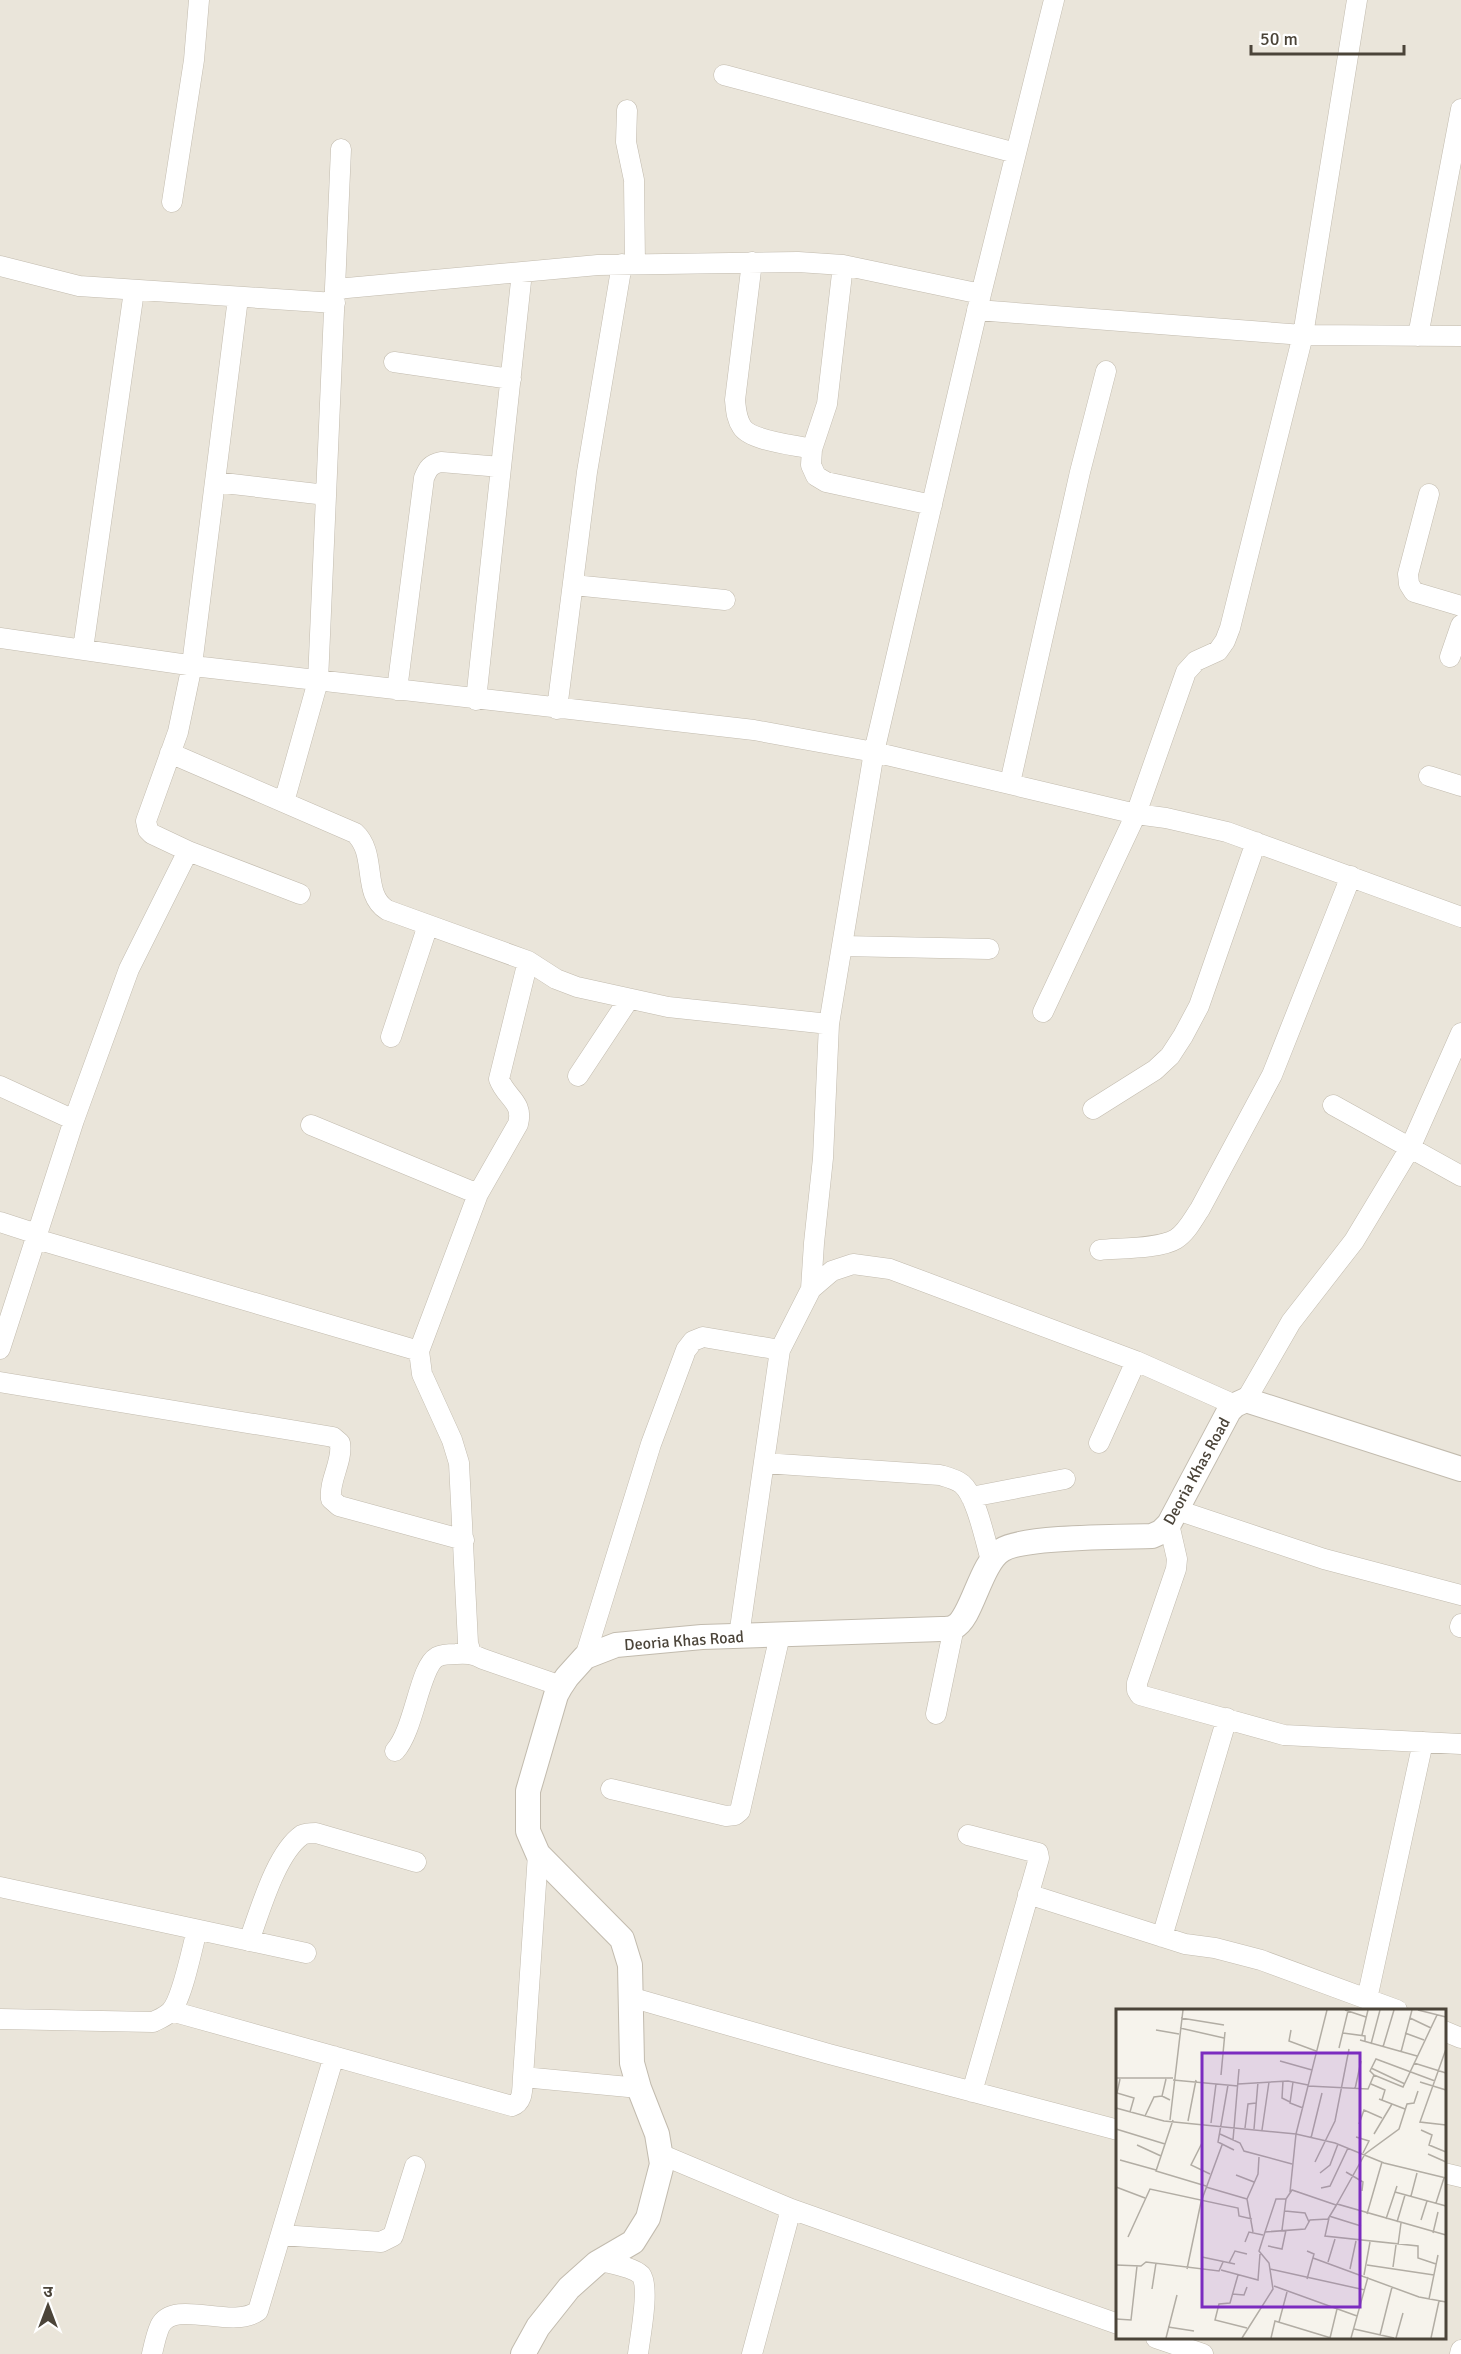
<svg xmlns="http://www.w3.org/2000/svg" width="1461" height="2354" font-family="Signika,'Noto Sans Devanagari',sans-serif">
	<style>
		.residential { fill: #eae5da; fill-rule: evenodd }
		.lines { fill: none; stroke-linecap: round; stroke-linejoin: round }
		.minor-casing { stroke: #c2bbae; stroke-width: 21 }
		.tertiary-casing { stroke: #c2bbae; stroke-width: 26 }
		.minor { stroke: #fff; stroke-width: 20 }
		.tertiary { stroke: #fff; stroke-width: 24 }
		.labels { text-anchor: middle; stroke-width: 6; stroke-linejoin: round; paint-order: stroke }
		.street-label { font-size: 16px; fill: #4b4439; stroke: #fff }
		.inset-road { fill: none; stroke: #b2ada4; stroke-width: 1.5 }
		.view { fill: #7b2cbf; fill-opacity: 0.15; stroke: #7b2cbf; stroke-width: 3 }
		.inset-edge { fill: none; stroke: #4b4439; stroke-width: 3 }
	</style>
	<rect width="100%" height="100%" fill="#f6f3ec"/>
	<path class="residential" d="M 0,0 L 1461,0 L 1461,2354 L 0,2354 ZM 1118,2010 L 1444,2010 L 1444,2338 L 1118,2338 Z"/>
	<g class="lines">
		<g class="minor-casing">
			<path id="minor" d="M 724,75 L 1016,153
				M 627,110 L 626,142 L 634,180 L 635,263
				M 172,202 L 194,60 L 199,0
				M 752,262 L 735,400 C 736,409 736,418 742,427 C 751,441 795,445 812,449
				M 843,265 L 827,404 L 812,449 L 811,465 L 816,476 L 826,482 L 932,505
				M 0,266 L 79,286 L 335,303
				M 336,289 L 598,265 L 798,262 L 843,265 L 981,294
				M 238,298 L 192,665 L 178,732 L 146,821 L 148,830 L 152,834 L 188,851 L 300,894
				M 977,310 L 1303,335 L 1461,336
				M 1418,336 L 1461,109
				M 394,362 L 511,379
				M 215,482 L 326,495
				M 1429,494 L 1408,574 L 1409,584 L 1414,592 L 1461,606
				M 573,585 L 725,600
				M 0,638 L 202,667 L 754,730 L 874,752 L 1136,814 L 1166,818 L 1227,832 L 1461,917
				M 83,649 L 134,291
				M 1450,657 L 1461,625
				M 397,690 L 424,478 C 428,468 431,464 441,462 L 501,467
				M 476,700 L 522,272
				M 557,709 L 587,472 L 622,264
				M 170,753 L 355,833 C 378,854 361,894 387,910 L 528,961 L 556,979 L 577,987 L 668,1007 L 829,1024
				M 1429,776 L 1461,786
				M 1010,783 L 1080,472 L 1106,371
				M 284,802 L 318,681 L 341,149
				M 842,946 L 989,949
				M 1043,1012 L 1136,814 L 1186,672 L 1196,661 L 1218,651 L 1225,641 L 1230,628 L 1303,335 L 1357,0
				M 391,1037 L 428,925
				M 578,1076 L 629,999
				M 0,1086 L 74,1120
				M 1333,1105 L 1461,1176
				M 1093,1109 L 1155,1070 L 1170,1056 L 1183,1036 L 1199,1006 L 1256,842
				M 311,1125 L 478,1194
				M 0,1222 L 37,1234
				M 36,1239 L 419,1351
				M 1100,1250 C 1119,1248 1160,1249 1176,1239 C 1187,1232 1193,1219 1200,1209 L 1272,1075 L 1351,876
				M 811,1289 L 814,1243 L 823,1158 L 829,1024 L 874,752 L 981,294 L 1054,0
				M 0,1349 L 74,1120 L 129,969 L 188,851
				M 0,1382 L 333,1437 L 340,1443 C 343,1462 329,1479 331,1499 L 339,1506 L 464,1540
				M 1246,1400 L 1291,1322 L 1354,1241 L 1410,1148 L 1461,1033
				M 1099,1443 L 1136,1361
				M 764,1463 L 940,1475 C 947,1477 956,1479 962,1484 C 977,1497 985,1541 991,1560
				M 971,1497 L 1065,1479
				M 1177,1510 L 1324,1559 L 1461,1595
				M 1169,1524 L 1177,1559 L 1176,1569 L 1137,1683 L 1137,1690 L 1140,1695 L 1284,1735 L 1461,1744
				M 1460,1627 L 1461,1624
				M 739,1636 L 780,1350 L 811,1289 L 832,1271 L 853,1264 L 890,1269 L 1136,1361 L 1235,1405
				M 471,1653 L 468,1643 L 459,1463 L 452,1440 L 422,1374 L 419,1351 L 478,1194 L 518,1124 C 524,1102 506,1098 499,1079 L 528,961
				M 585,1657 L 651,1444 L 686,1350 L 693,1341 L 703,1337 L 780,1350
				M 936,1714 L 954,1627
				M 395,1751 C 415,1729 419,1667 437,1657 C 443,1654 450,1654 456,1654 C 467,1653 473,1654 483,1659 L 561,1686
				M 611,1789 L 726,1816 L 735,1815 L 740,1811 L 780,1635
				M 968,1835 L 1038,1853 L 1039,1858 L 972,2092
				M 0,1887 L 306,1953
				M 1028,1894 L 1185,1944 L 1215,1948 L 1261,1960 L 1397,2010
				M 1162,1937 L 1227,1718
				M 249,1941 C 260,1911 276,1853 302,1835 C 306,1833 311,1833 316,1833 L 416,1862
				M 630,1997 L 829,2054 L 1118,2130
				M 1367,1999 L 1423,1742
				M 171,2011 L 512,2106 C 524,2102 522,2088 523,2077 L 538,1854
				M 0,2019 L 153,2022 C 159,2019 165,2017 170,2012 C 182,2001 192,1948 197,1930
				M 1444,2031 L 1461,2038
				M 523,2077 L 639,2088
				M 660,2154 L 791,2209 L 1118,2324
				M 1444,2173 L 1461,2177
				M 281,2235 L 381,2242 L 393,2236 L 415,2166
				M 601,2261 C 612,2264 633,2267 641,2275 C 650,2287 640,2338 638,2354
				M 1156,2338 L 1203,2354
				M 152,2354 C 154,2345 156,2335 160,2326 C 174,2298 232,2330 258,2311 L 334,2056
				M 752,2354 L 791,2209
				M 1460,2354 L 1461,2350"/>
		</g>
		<g class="tertiary-casing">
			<path id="tertiary" d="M 523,2354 L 538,2327 L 569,2288 L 597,2263 L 633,2242 L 648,2218 L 662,2164 L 657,2134 L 639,2088 L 632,2063 L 630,1965 L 622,1939 L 538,1854 L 528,1831 L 528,1791 L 556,1695 L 561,1686 L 567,1677 L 585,1657 L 616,1645 L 702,1637 L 941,1629 C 945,1629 951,1629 954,1627 C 972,1619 980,1563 1002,1550 C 1024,1536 1121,1537 1152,1536 L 1161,1532 L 1169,1524 L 1229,1411 L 1235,1405 L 1246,1400 L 1461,1469"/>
		</g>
		<use href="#minor" class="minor"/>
		<use href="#tertiary" class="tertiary"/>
	</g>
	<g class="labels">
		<g class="street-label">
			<text transform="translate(1196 1471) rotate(-61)" y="6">Deoria Khas Road</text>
			<text transform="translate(684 1640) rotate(-4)" y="6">Deoria Khas Road</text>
		</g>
	</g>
	<g transform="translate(1116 2009)">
		<rect width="330" height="330" fill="#f6f3ec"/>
		<path class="inset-road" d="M 229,1 L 250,8M 302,1 L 330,8M 65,9 L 108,16M 294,9 L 315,19M 64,19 L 108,29M 40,21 L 63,25M 175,21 L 173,32 L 200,42M 227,24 L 249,27 L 249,33M 289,24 L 308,31M 246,26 L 252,1M 244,31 L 301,47M 255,35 L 264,1M 267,38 L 278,1M 223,39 L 232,2M 330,40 L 304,113 L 330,116M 285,43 L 296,1M 164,52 L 196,61M 298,54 L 330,64M 255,59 L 289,75M 105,66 L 109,23M 258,66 L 254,62 L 260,50 L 319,72M 0,69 L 57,69M 4,70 L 1,84 L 18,89 L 14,103M 50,70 L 46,87 L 54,91M 57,71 L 122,77M 167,72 L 166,89 L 174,93M 177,73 L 174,94 L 187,99M 304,73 L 330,81M 122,75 L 172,72 L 192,76M 255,75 L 269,81 L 266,91M 112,76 L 102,133 L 118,141M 192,77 L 252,80 L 258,66 L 287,78 L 321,6M 239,80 L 245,52M 263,90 L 289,100M 0,99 L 48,112 L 180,125 L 219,134 L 268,154 L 330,169M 29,107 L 38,88 L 46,87M 54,111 L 67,1M 57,111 L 40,162 L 90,177M 72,112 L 80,71M 95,114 L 100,75M 243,115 L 248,101 L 266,109M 129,119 L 132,95 L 140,94M 0,120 L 49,135M 138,120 L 142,73M 146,121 L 153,73M 305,121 L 316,126 L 313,136 L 330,143M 104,125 L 124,134 L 128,142 L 176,155M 258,125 L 276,95M 240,128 L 253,132 L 247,144M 195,129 L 206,84M 117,131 L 123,60M 86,134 L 75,156 L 94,165M 21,136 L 45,147M 312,145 L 330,153M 4,151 L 40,161M 199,153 L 219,112 L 233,40M 230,163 L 247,173 L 246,182M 204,164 L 214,156 L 222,135M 120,166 L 138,173M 0,178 L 29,189M 90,178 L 131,190M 205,179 L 214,177 L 232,139M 174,183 L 180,125 L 211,1M 279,183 L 330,197M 295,187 L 301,164M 320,194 L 328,169M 221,195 L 249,145 L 283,120 L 291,95 L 298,94 L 302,82M 169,202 L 189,204 L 193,213M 251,205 L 266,153M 213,207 L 245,217M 213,209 L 209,227 L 302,237 L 302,249 L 320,255M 270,210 L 281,177M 305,211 L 311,192M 281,213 L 289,186M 166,221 L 170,190 L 176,181 L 220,196M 137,223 L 131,190 L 142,165 L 143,148M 149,223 L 160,190 L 170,190M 317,224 L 322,203M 12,228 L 34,180 L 122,199 L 123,207 L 136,210M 129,233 L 133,223 L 147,226M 282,236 L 285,214M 152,237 L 166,240 L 170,221M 191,242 L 198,245 L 191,270M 86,248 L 119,255M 197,249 L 303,288 L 330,293M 212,253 L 219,230M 113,254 L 119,242 L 131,245M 0,256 L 25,257 L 30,253 L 103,262 L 107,253M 251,256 L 318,266M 277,258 L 280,236M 71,260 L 85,193 L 106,136M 154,260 L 249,281M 234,260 L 240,232M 105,261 L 142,271 L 144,245M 122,266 L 114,294 L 103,295 L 99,311 L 131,319M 248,266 L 254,233M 158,277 L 241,307M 36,280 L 40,254M 116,285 L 128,286 L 131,278M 313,290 L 322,246M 0,310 L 15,311 L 21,257M 163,313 L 171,283M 52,318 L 78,322M 238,320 L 278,329M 264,326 L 276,278M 50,329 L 61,286M 126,329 L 157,280 L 153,254 L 143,242 L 149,223 L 189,220 L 194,211 L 212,210 L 221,195 L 330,226M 155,329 L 159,312 L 215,329M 214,329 L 221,300M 235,329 L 252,268M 280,329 L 287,304M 315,329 L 323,292"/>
		<path class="view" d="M 86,44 L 244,44 L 244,298 L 86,298 Z"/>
		<rect width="330" height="330" class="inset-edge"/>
	</g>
	<g transform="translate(48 2306)" stroke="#ffffff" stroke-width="4.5" paint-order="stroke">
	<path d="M0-4.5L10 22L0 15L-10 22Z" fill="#4b4439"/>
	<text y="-9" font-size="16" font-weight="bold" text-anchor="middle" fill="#4b4439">उ</text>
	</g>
	<path d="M1251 45v9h153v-9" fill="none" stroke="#4b4439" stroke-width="3"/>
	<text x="1260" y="45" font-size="18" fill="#4b4439" stroke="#ffffff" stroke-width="4.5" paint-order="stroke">50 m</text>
</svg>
